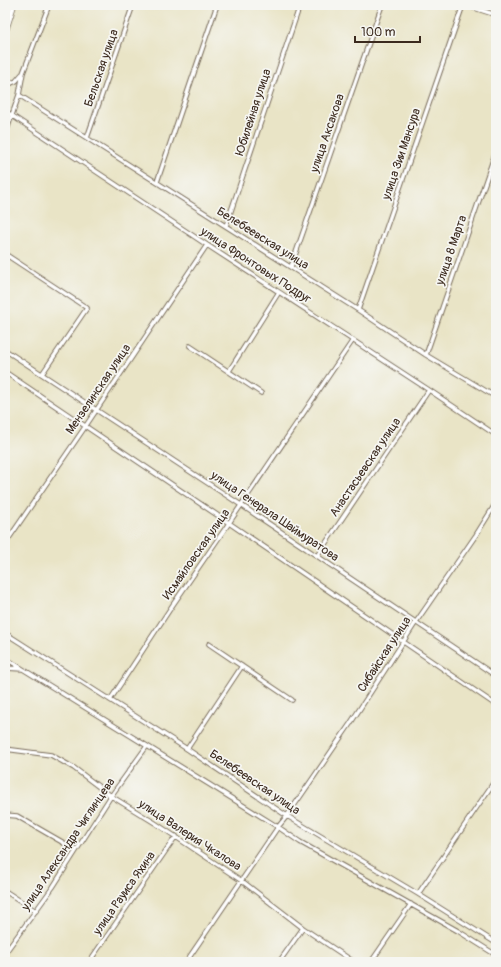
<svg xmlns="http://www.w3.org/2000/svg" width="501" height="967" font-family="Pangolin,sans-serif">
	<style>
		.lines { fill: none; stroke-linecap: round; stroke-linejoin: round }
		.minor-casing { stroke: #786b59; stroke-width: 5.5 }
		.tertiary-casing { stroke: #786b59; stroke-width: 6 }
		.minor { stroke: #fff; stroke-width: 3.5 }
		.tertiary { stroke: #fff; stroke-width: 4.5 }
		.labels { text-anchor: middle; stroke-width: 3.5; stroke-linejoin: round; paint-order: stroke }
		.street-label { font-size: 12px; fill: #3b2a1e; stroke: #f6f6f2 }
	</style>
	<rect width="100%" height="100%" fill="#f6f6f2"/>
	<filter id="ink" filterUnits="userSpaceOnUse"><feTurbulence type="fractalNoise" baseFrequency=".025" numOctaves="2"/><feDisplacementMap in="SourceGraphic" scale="8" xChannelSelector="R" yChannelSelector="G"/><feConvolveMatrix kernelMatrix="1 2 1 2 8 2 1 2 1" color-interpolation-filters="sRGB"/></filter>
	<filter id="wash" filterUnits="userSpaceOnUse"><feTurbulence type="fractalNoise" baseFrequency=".012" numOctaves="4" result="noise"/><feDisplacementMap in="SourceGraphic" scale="16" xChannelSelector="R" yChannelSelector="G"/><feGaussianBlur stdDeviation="0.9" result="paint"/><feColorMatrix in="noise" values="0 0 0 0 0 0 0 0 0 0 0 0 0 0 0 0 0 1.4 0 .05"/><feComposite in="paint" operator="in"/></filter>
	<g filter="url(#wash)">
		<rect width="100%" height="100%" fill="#e9e4c6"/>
	</g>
	<g filter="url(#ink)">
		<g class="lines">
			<g class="minor-casing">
				<path id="minor" d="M 465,5 L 496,15
					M 5,86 L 16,81 L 22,74
					M 19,95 L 358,310 L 426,355 L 496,397
					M 5,111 L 207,245 L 429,390 L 496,435
					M 5,135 L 19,95 L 23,73 L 49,5
					M 87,138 L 133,5
					M 157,182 L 217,5
					M 226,226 L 300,5
					M 5,254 L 87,308 L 42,374
					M 291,267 L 382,5
					M 358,310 L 463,5
					M 190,346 L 261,393
					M 5,350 L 241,505 L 496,676
					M 426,355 L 496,151
					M 229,371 L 279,292
					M 5,372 L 229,523 L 496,705
					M 5,544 L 85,427 L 207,245
					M 317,556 L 429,390
					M 5,633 L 187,749 L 287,816 L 418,894 L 496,943
					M 209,644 L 292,700
					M 5,658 L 278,827 L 300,842 L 458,931 L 496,955
					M 5,668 L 22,669
					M 110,700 L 172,606 L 229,523 L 353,340
					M 5,749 L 51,755 L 74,768 L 111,796 L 155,823 L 242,881 L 303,928 L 354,962
					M 187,749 L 242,666
					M 5,815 L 17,816 L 76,850
					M 5,891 L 36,911
					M 418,894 L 496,779
					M 5,953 L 53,887 L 111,796 L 147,746
					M 89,962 L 176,836
					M 186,962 L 278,827 L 287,816 L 350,724 L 416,622 L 476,535 L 496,503
					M 279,962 L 303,928
					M 371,962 L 411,904"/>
			</g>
			<g class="tertiary-casing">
				<path id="tertiary" d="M 5,33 L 14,5"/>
			</g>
			<use href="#minor" class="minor"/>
			<use href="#tertiary" class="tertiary"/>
		</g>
	</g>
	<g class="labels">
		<g class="street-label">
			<text transform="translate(101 68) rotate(-71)" y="4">Бельская улица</text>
			<text transform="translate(253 112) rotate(-72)" y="4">Юбилейная улица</text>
			<text transform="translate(327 133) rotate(-71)" y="4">улица Аксакова</text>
			<text transform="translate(401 154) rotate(-71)" y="4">улица Зии Мансура</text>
			<text transform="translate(263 238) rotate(32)" y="4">Белебеевская улица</text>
			<text transform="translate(451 250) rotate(-71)" y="4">улица 8 Марта</text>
			<text transform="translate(256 265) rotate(33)" y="4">улица Фронтовых Подруг</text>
			<text transform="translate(98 389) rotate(-56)" y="4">Мензелинская улица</text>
			<text transform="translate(365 467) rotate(-56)" y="4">Анастасьевская улица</text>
			<text transform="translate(275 516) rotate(34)" y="4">улица Генерала Шаймуратова</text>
			<text transform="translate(196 554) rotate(-55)" y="4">Исмайловская улица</text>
			<text transform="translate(384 654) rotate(-57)" y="4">Сибайская улица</text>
			<text transform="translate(255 782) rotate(34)" y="4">Белебеевская улица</text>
			<text transform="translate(190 835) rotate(33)" y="4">улица Валерия Чкалова</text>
			<text transform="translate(68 844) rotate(-56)" y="4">улица Александра Чиглинцева</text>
			<text transform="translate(124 893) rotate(-55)" y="4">улица Рауиса Яхина</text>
		</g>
	</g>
	<rect width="501" height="967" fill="none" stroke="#f6f6f2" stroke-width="20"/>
	<path d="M355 36v6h65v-6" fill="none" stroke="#3b2a1e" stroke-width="2"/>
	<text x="361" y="36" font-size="12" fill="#3b2a1e" stroke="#f6f6f2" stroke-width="3" paint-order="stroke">100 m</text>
</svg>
